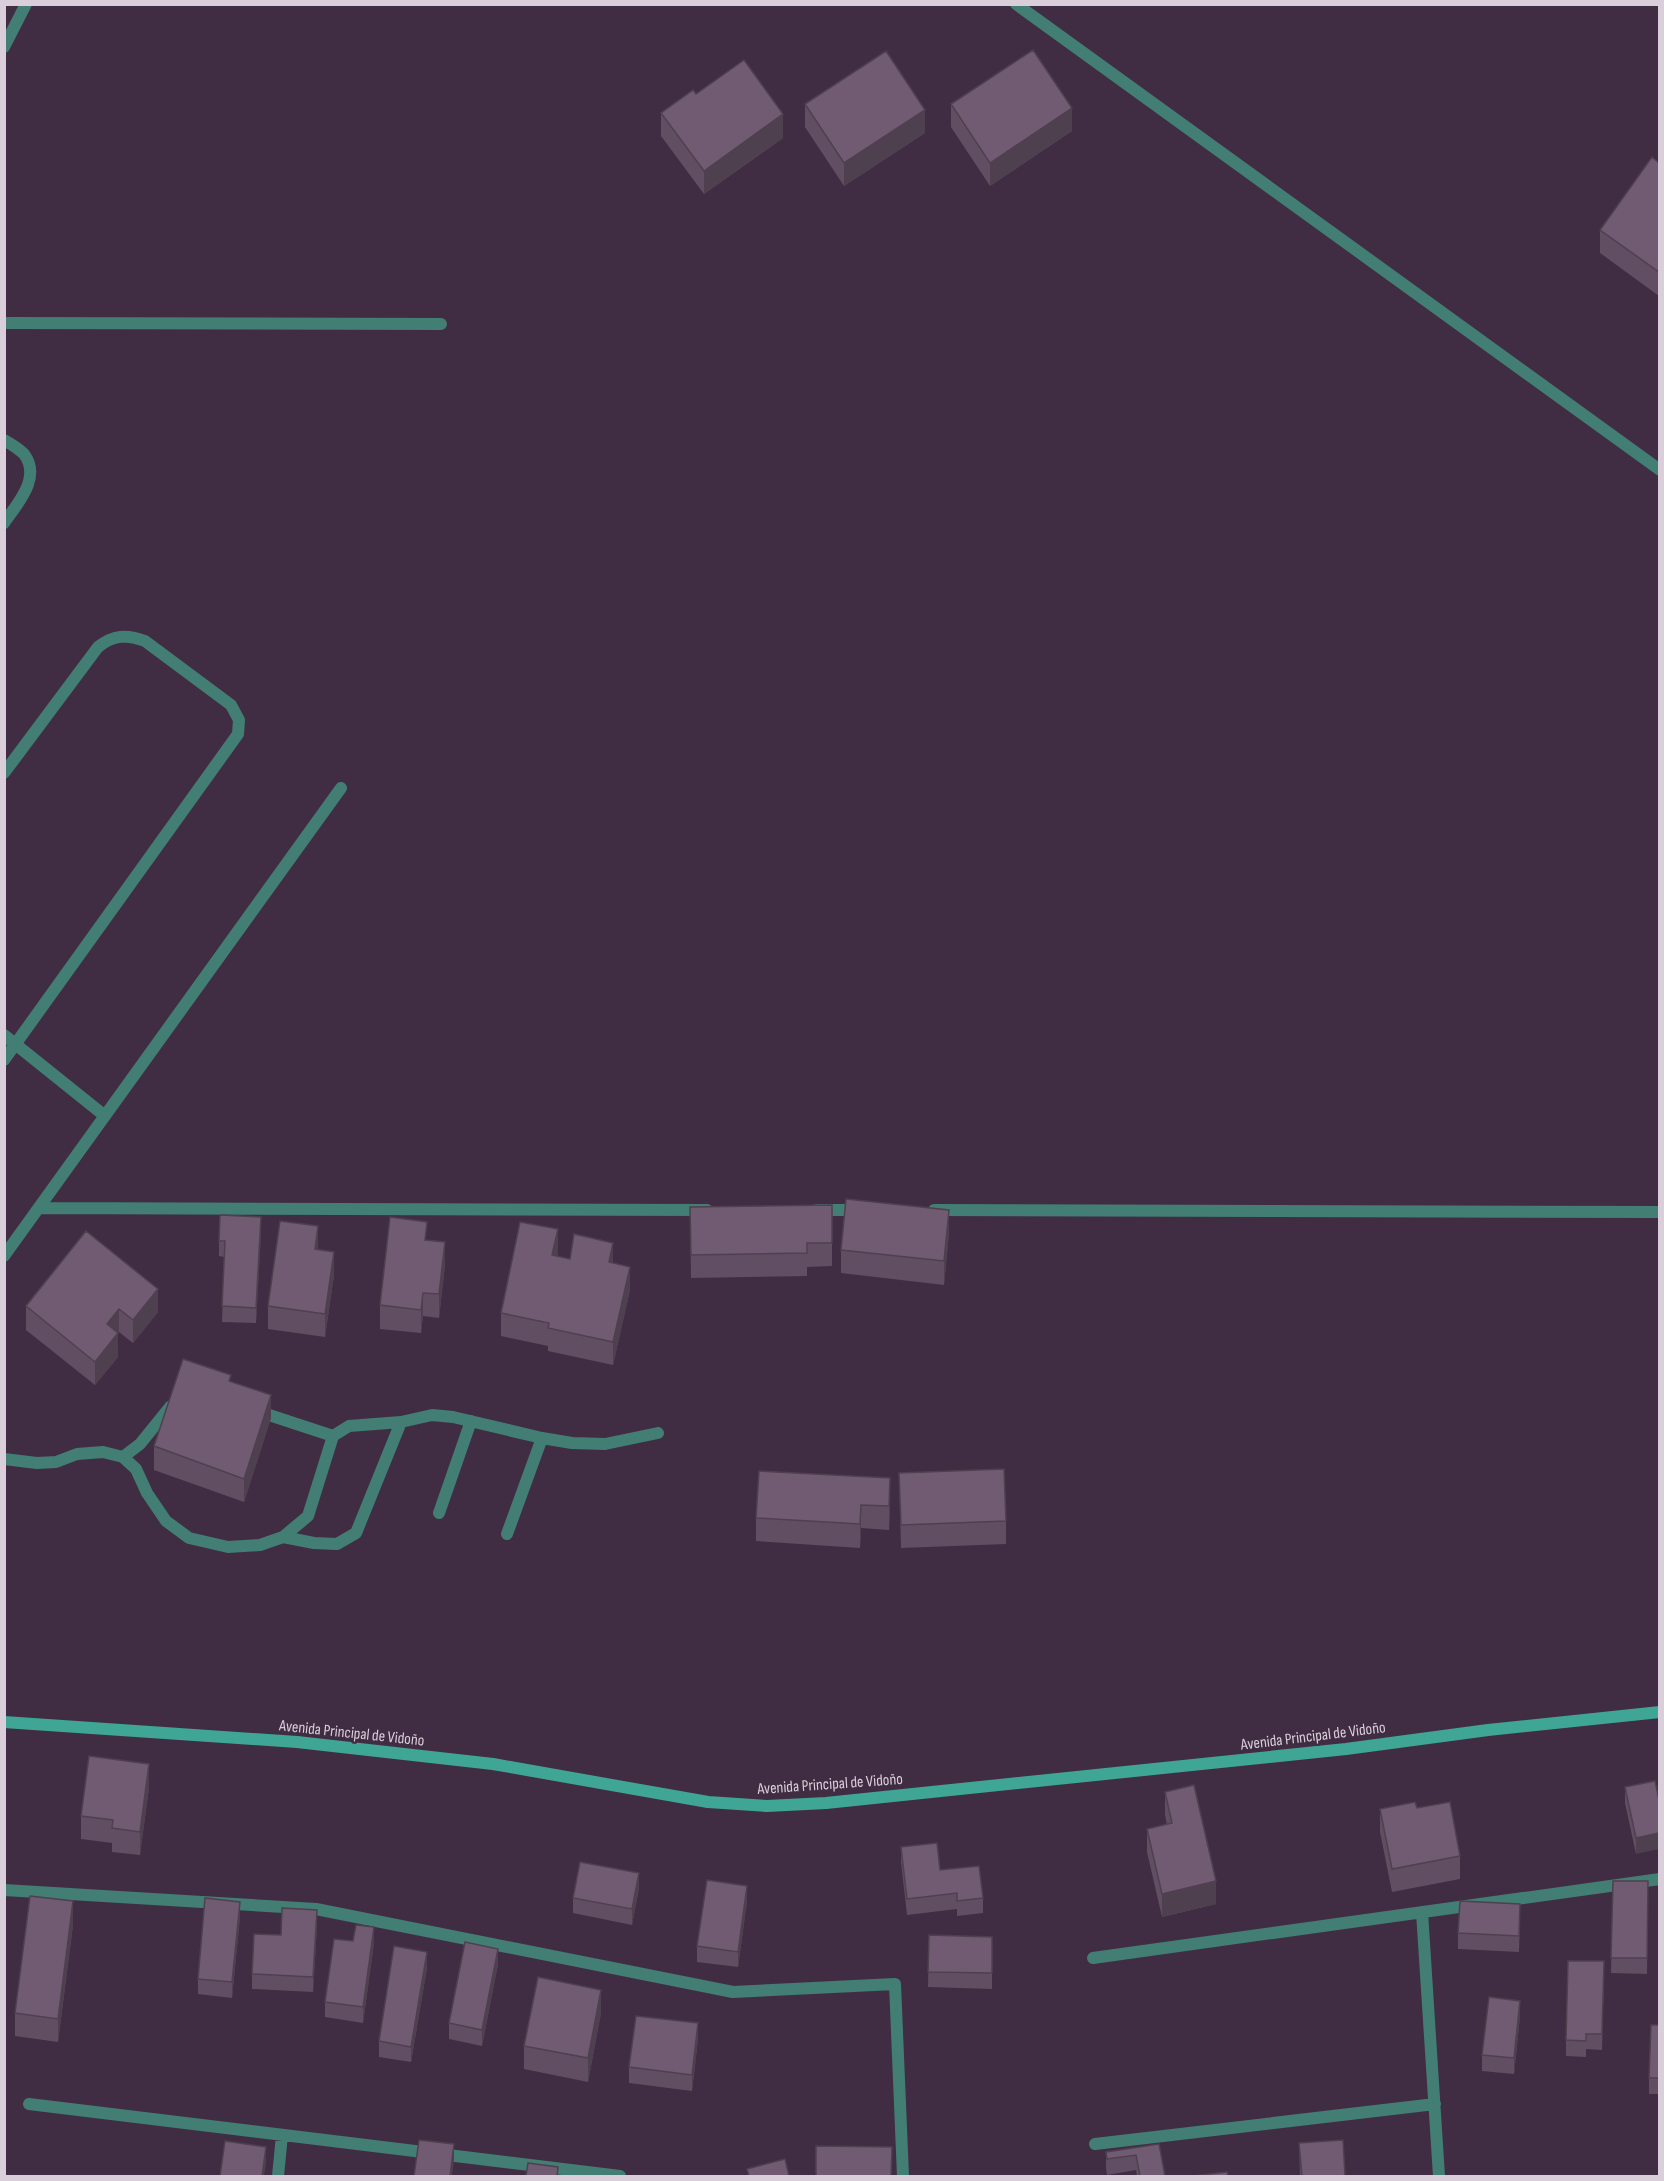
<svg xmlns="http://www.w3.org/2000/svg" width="1664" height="2181" font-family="'Sofia Sans Condensed',sans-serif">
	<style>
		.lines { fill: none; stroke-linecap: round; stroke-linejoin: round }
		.street { stroke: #427e73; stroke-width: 12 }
		.secondary { stroke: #3fa695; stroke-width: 12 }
		.wall { fill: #614e62 }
		.shaded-wall { fill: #4f4050 }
		.building { fill: #715b72; stroke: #4f4050; stroke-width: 1.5 }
		.labels { text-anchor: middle; stroke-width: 5; stroke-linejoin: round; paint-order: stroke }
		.street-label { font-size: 16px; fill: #dacedb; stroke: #412d43 }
	</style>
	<rect width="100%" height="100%" fill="#412d43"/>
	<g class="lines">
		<path class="street" d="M 1016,4 L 1660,470
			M 4,47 L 26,4
			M 4,323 L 441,324
			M 4,440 C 11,444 19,449 24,454 C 42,478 17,504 4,523
			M 4,773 L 98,647 C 113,635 127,634 145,641 L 231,705 L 239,720 L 238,734 L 4,1060
			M 4,1035 L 105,1116
			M 39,1208 L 707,1210
			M 817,1210 L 860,1210
			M 934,1210 L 1660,1212
			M 4,1256 L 341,788
			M 257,1411 L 333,1436
			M 123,1457 L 140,1444 L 170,1407 L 175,1404
			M 4,1459 L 37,1463 L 56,1462 L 77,1454 L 103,1452 L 123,1457 L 136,1469 L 147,1493 L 166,1521 L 189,1538 L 228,1547 L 260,1545 L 283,1537 L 308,1516 L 333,1436 L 349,1426 L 401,1422 L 432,1415 L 453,1417 L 542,1438 L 572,1443 L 605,1444 L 658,1433
			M 439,1513 L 471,1421
			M 507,1534 L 542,1438
			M 283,1537 L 314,1543 L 337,1544 L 356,1533 L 401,1422
			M 4,1890 L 316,1909 L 733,1992 L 895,1984 L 903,2176
			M 1422,1912 L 1439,2176
			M 1093,1958 L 1660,1879
			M 29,2104 L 620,2176
			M 1095,2144 L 1435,2104
			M 278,2176 L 282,2135"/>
		<path class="secondary" d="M 4,1722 L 297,1742 L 493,1764 L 708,1802 L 767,1806 L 826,1803 L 1346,1749 L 1488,1730 L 1660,1712"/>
	</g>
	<path class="wall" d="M 696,94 L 783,138 L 704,194 L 661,136 L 661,113 Z
		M 805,104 L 925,133 L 844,186 L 805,127 Z
		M 951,104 L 1072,131 L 990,186 L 951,127 Z
		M 1659,163 L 1659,296 L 1600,253 L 1600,230 Z
		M 832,1205 L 832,1266 L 807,1267 L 807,1276 L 691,1278 L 690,1207 Z
		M 261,1232 L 256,1323 L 222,1322 L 224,1257 L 219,1256 L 219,1241 Z
		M 949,1233 L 944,1285 L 841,1273 L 841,1250 Z
		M 427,1240 L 445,1265 L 439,1318 L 423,1316 L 421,1333 L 380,1329 L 380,1305 Z
		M 318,1249 L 334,1275 L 325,1337 L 268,1329 L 268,1306 Z
		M 558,1253 L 557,1256 L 570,1259 L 613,1263 L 630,1290 L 613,1365 L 548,1351 L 548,1346 L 501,1336 L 501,1313 Z
		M 158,1289 L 158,1312 L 133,1343 L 119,1332 L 118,1333 L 118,1357 L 95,1385 L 26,1330 L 26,1306 Z
		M 231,1381 L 271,1418 L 244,1502 L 154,1470 L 154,1446 Z
		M 759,1471 L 890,1501 L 889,1530 L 861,1528 L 860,1548 L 756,1541 L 756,1518 Z
		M 899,1473 L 1006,1521 L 1006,1544 L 901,1548 Z
		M 1655,1781 L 1636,1854 L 1625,1803 L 1625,1787 Z
		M 149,1787 L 140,1855 L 112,1852 L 112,1843 L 81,1839 L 81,1816 Z
		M 1165,1792 L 1216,1904 L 1162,1917 L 1147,1852 L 1147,1829 L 1167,1825 L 1165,1815 Z
		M 1417,1808 L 1460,1856 L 1460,1879 L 1392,1892 L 1380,1832 L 1380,1809 Z
		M 901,1847 L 983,1898 L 983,1913 L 957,1916 L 957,1909 L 907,1915 L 901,1862 Z
		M 1613,1881 L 1648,1881 L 1647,1974 L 1611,1973 Z
		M 639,1888 L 632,1925 L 573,1913 L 573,1898 Z
		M 747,1901 L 738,1967 L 697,1962 L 697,1946 Z
		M 240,1917 L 232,1998 L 198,1994 L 198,1979 Z
		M 1520,1920 L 1519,1952 L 1458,1949 L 1458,1933 Z
		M 73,1925 L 58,2042 L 15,2036 L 15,2013 Z
		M 317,1926 L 313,1992 L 252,1989 L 252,1974 L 281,1935 Z
		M 929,1935 L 992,1937 L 992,1989 L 928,1987 Z
		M 374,1943 L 363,2023 L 325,2017 L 325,2002 Z
		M 498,1964 L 482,2046 L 449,2039 L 449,2023 Z
		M 427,1968 L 411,2062 L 379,2057 L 379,2041 Z
		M 1604,1977 L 1602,2050 L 1586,2049 L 1586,2057 L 1566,2056 L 1566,2040 Z
		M 601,2013 L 588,2082 L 524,2069 L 524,2046 Z
		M 1520,2016 L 1514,2074 L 1482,2071 L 1482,2055 Z
		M 1659,2025 L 1659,2094 L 1649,2094 L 1649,2078 Z
		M 698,2039 L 692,2091 L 629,2083 L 629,2067 Z
		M 1299,2143 L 1345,2176 L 1300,2176 Z
		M 1159,2144 L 1165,2176 L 1137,2176 L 1136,2170 L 1107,2175 L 1106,2168 L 1106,2152 Z"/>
	<path class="shaded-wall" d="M 1072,108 L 1072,131 L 990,186 L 990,163 Z
		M 925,110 L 925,133 L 844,186 L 844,163 Z
		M 783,114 L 783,138 L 704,194 L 704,171 Z
		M 949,1210 L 949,1233 L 944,1285 L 944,1261 Z
		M 261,1217 L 261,1232 L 256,1323 L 256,1308 Z
		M 318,1226 L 318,1250 L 315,1249 Z
		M 558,1229 L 558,1253 L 552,1278 L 552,1255 Z
		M 445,1242 L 445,1265 L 439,1318 L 439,1294 Z
		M 613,1243 L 613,1266 L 609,1262 Z
		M 334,1252 L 334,1275 L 325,1337 L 325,1314 Z
		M 630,1267 L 630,1290 L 613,1365 L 613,1342 Z
		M 158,1289 L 158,1312 L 133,1343 L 133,1320 Z
		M 423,1293 L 423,1316 L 421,1333 L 421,1310 Z
		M 119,1309 L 119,1332 L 107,1347 L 107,1324 Z
		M 118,1333 L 118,1357 L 95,1385 L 95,1362 Z
		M 271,1395 L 271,1418 L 244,1502 L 244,1479 Z
		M 890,1478 L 890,1501 L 889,1530 L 889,1506 Z
		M 861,1505 L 861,1528 L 860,1548 L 860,1524 Z
		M 149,1764 L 149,1787 L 140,1855 L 140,1832 Z
		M 1659,1833 L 1659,1849 L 1636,1854 L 1636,1838 Z
		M 639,1873 L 639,1888 L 632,1925 L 632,1909 Z
		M 1216,1881 L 1216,1904 L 1162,1917 L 1162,1894 Z
		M 747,1886 L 747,1901 L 738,1967 L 738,1952 Z
		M 73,1901 L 73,1925 L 58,2042 L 58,2019 Z
		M 240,1902 L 240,1917 L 232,1998 L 232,1982 Z
		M 317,1910 L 317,1926 L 313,1992 L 313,1977 Z
		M 374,1927 L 374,1943 L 363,2023 L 363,2007 Z
		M 498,1949 L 498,1964 L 482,2046 L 482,2030 Z
		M 427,1952 L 427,1968 L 411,2062 L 411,2047 Z
		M 601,1990 L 601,2013 L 588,2082 L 588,2058 Z
		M 1520,2001 L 1520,2016 L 1514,2074 L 1514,2058 Z
		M 698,2023 L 698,2039 L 692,2091 L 692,2075 Z
		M 454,2144 L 454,2160 L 452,2176 L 450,2176 Z
		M 266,2147 L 266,2163 L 264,2176 L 262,2176 Z"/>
	<path class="building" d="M 1033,50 L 1072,108 L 990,163 L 951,104 Z
		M 886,51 L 925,110 L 844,163 L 805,104 Z
		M 744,60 L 783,114 L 704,171 L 661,113 L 693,90 L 696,94 Z
		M 1652,157 L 1659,163 L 1659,272 L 1600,230 Z
		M 846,1199 L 949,1210 L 944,1261 L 841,1250 Z
		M 832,1205 L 832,1243 L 807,1243 L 807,1253 L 691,1255 L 690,1207 Z
		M 220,1215 L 261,1217 L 256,1308 L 222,1306 L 225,1241 L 219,1241 Z
		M 390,1217 L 427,1222 L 425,1240 L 445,1242 L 439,1294 L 423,1293 L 421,1310 L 380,1305 Z
		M 280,1221 L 318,1226 L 315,1249 L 334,1252 L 325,1314 L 268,1306 Z
		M 520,1222 L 558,1229 L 552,1255 L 570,1259 L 574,1234 L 613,1243 L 609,1262 L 630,1267 L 613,1342 L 548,1328 L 549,1323 L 501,1313 Z
		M 86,1231 L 158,1289 L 133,1320 L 119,1309 L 107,1324 L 118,1333 L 95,1362 L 26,1306 Z
		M 183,1359 L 231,1375 L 229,1381 L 271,1395 L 244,1479 L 154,1446 Z
		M 1004,1469 L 1006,1521 L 901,1525 L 899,1473 Z
		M 759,1471 L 890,1478 L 889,1506 L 861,1505 L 860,1524 L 756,1518 Z
		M 89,1756 L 149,1764 L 140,1832 L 112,1828 L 113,1820 L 81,1816 Z
		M 1655,1781 L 1659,1800 L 1659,1833 L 1636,1838 L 1625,1787 Z
		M 1194,1785 L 1216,1881 L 1162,1894 L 1147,1829 L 1172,1823 L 1165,1792 Z
		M 1415,1802 L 1417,1808 L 1450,1802 L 1460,1856 L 1392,1869 L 1380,1809 Z
		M 937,1843 L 940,1870 L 979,1866 L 983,1898 L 957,1901 L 957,1893 L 907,1899 L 901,1847 Z
		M 580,1862 L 639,1873 L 632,1909 L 573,1898 Z
		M 707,1880 L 747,1886 L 738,1952 L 697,1946 Z
		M 1613,1881 L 1648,1881 L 1647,1958 L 1611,1958 Z
		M 30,1896 L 73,1901 L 58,2019 L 15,2013 Z
		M 205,1898 L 240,1902 L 232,1982 L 198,1979 Z
		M 1460,1901 L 1520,1904 L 1519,1936 L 1458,1933 Z
		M 282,1908 L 317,1910 L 313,1977 L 252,1974 L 254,1934 L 281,1935 Z
		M 356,1925 L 374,1927 L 363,2007 L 325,2002 L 334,1939 L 353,1941 Z
		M 929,1935 L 992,1937 L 992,1973 L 928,1972 Z
		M 465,1942 L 498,1949 L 482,2030 L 449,2023 Z
		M 394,1946 L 427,1952 L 411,2047 L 379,2041 Z
		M 1568,1961 L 1604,1961 L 1602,2034 L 1586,2034 L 1586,2041 L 1566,2040 Z
		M 538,1977 L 601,1990 L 588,2058 L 524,2046 Z
		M 1489,1997 L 1520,2001 L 1514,2058 L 1482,2055 Z
		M 636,2016 L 698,2023 L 692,2075 L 629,2067 Z
		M 1651,2025 L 1659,2025 L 1659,2078 L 1649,2078 Z
		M 419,2140 L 454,2144 L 450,2176 L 414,2176 Z
		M 1343,2140 L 1345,2176 L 1302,2176 L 1299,2143 Z
		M 225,2141 L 266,2147 L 262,2176 L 220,2176 Z
		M 1159,2144 L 1165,2176 L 1140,2176 L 1136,2155 L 1107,2159 L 1106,2152 Z
		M 816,2146 L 892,2147 L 891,2176 L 816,2176 Z
		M 785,2159 L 789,2176 L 749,2176 L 747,2169 Z
		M 528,2163 L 558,2167 L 557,2176 L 526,2176 Z
		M 1227,2172 L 1228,2176 L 1192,2176 Z"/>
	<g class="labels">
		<g class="street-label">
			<text transform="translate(352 1732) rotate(6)" y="6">Avenida Principal de Vidoño</text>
			<text transform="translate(1313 1735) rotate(-7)" y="6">Avenida Principal de Vidoño</text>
			<text transform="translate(830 1783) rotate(-4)" y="6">Avenida Principal de Vidoño</text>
		</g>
	</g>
	<rect width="1664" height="2181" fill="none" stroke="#dacedb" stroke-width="12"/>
</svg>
